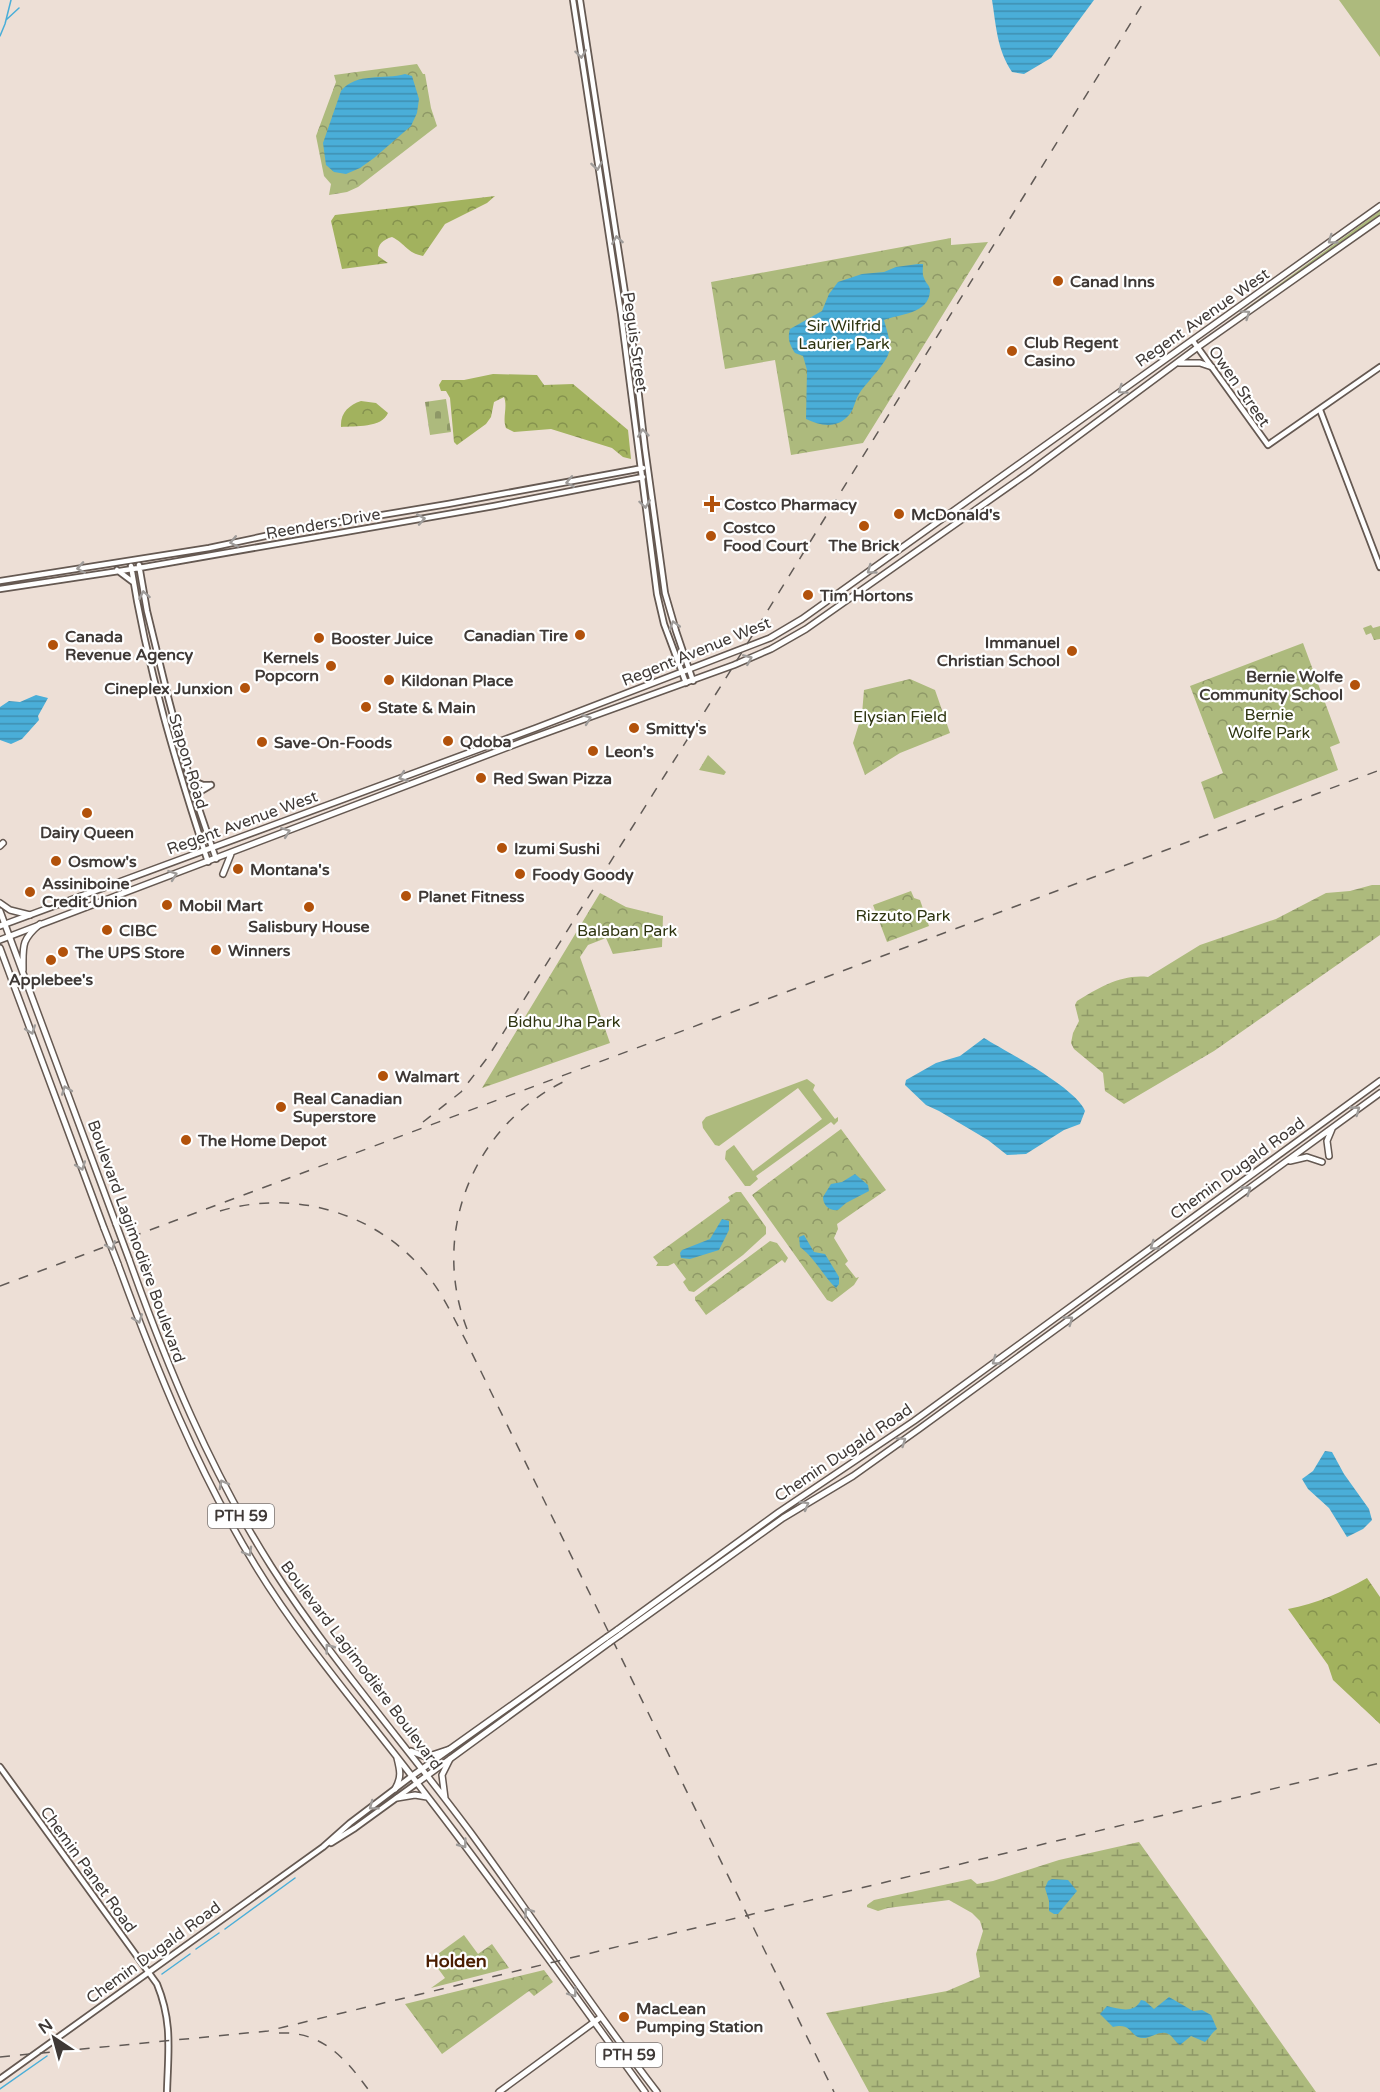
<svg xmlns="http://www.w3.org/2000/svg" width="1380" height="2092" font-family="'Varela Round',sans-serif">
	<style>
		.grass { fill: #adba7d }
		.forest { fill: url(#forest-crowns) }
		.wetland { fill: url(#wetland-marsh) }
		.cemetery { fill: url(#cemetery-stones) }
		.park { fill: url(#park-crowns) }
		.water { fill: url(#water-rules) }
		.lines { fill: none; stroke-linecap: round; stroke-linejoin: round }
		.stream { stroke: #4aaed8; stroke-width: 1.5 }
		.tertiary-casing { stroke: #655952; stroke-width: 8 }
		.secondary-casing { stroke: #655952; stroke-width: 8 }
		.primary-casing { stroke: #655952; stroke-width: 8 }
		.tertiary { stroke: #fff; stroke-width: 4.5 }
		.secondary { stroke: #fff; stroke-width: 5 }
		.primary { stroke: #fff; stroke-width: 5 }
		.rail { stroke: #615a56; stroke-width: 1.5; stroke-dasharray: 10 10; stroke-linecap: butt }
		.secondary-bridge-casing { stroke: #655952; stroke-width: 8; stroke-linecap: butt }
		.primary-bridge-casing { stroke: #655952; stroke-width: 8; stroke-linecap: butt }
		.secondary-bridge { stroke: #fff; stroke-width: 5 }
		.primary-bridge { stroke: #fff; stroke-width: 5 }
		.oneway { stroke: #9f9c9a }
		.poi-dot { fill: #b2520b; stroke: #fff; stroke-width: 2 }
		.labels { text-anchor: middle; stroke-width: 4.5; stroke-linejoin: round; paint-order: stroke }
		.shield { fill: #fff; stroke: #797472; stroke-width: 1.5 }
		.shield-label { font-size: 15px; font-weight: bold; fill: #3f3936 }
		.poi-label { font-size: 16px; font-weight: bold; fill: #3f3936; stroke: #fff; text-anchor: start }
		.street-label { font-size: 16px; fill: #3f3936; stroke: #fff }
		.park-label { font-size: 16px; fill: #2e3410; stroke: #fff }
		.neighbourhood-label { font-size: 18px; font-weight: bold; fill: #4a1d00; stroke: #fff }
	</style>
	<defs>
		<pattern id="forest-crowns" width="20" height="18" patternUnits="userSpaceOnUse" patternTransform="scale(1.5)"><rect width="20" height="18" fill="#a2b25e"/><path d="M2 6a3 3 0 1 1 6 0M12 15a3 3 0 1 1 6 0" fill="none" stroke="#85924e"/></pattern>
		<pattern id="wetland-marsh" width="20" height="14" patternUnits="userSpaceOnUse" patternTransform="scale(1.5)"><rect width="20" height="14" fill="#adba7d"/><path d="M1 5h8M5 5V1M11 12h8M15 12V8" fill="none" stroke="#8e9867"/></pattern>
		<pattern id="cemetery-stones" width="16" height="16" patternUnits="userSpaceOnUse" patternTransform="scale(1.5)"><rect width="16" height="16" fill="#adba7d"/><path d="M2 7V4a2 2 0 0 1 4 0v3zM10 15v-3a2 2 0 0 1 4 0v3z" fill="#8e9867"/></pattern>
		<pattern id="park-crowns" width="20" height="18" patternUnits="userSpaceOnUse" patternTransform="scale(1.5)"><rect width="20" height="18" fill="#adba7d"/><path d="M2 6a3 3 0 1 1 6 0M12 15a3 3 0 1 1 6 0" fill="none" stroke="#8e9867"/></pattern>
		<pattern id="water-rules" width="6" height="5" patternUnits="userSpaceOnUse" patternTransform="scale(1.5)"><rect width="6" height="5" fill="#4aaed8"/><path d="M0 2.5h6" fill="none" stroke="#3f8fb0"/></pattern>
	</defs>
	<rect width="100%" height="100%" fill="#eddfd6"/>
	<path class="grass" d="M 1339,0 L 1380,0 L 1380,57 Z
		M 1380,211 L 1380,215 L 1238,316 L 1237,315 Z
		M 807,1079 L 815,1085 L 813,1090 L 835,1119 L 838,1117 L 838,1121 L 834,1125 L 831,1122 L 756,1176 L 758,1179 L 750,1186 L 745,1186 L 725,1159 L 726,1151 L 734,1145 L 753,1171 L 822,1119 L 798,1088 L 719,1146 L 715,1145 L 703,1128 L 702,1122 L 706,1117 Z"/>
	<path class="forest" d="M 495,196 L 487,203 L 445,224 L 423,256 C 407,253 406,244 392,237 C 382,240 377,245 378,256 L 388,263 L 342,269 L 331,221 L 335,215 Z
		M 493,374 L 537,375 L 544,385 L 573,384 L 628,430 L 631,459 L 623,457 L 612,448 L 551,429 L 514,432 L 506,428 C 502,418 508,407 504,397 L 494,402 L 491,417 L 486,424 L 457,445 L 454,442 L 450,398 L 446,391 L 441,391 L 439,385 L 442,380 L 464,380 Z
		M 361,401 L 376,403 L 388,413 C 382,428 355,426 341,427 C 340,413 349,405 361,401 Z
		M 1367,1578 L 1380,1597 L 1380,1724 L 1333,1680 L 1328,1665 L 1288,1609 C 1316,1604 1342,1592 1367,1578 Z"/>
	<path class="wetland" d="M 1372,885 L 1380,885 L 1380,935 L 1214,1051 L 1124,1104 L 1105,1091 L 1103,1073 L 1074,1049 L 1071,1043 L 1073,1033 L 1079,1021 L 1075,1005 L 1077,1001 C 1099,988 1121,974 1148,977 L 1200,945 L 1276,919 L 1326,893 L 1350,891 Z
		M 1139,1842 L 1316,2092 L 869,2092 L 826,2013 L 947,1991 L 980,1977 L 976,1954 L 983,1931 L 980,1921 L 972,1913 L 949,1900 L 888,1908 L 878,1911 L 867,1907 L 867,1905 L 874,1900 L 971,1879 L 977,1884 L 993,1881 L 1059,1860 Z"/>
	<path class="cemetery" d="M 446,399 L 451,432 L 430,435 L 425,402 Z"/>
	<path class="park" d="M 417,64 L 423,74 L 425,74 L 431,108 L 437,126 L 358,187 L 347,192 L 329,195 L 331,184 L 324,176 L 316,136 L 336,82 L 334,75 Z
		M 951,238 L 951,245 L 988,242 L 863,443 L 791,455 L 775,360 L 725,369 L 711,282 Z
		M 1371,625 L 1373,628 L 1380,626 L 1380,639 L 1374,640 L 1371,633 L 1366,635 L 1363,628 Z
		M 1303,643 L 1340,743 L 1330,747 L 1338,770 L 1214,819 L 1201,782 L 1223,773 L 1190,686 Z
		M 910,679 L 935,690 L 950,733 L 900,753 L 865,775 L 853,743 L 862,714 L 864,690 Z
		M 708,755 L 726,772 L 724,775 L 699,770 Z
		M 911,891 L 914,898 L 920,900 L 929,926 L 887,942 L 873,905 Z
		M 600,893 L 626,907 L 663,916 L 662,947 L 613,954 L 606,938 L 588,945 L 580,957 L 610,1043 L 482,1088 Z
		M 841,1129 L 886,1190 L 837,1224 L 838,1229 L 834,1238 L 848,1261 L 845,1264 L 856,1278 L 859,1277 L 854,1285 L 832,1302 L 827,1300 L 752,1195 Z
		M 736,1192 L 741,1192 L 766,1227 L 766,1234 L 743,1255 L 694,1292 L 689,1291 L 683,1282 L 686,1279 L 674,1263 L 668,1266 L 656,1266 L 658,1263 L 653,1257 L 730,1201 L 728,1197 Z
		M 770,1241 L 777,1243 L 788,1258 L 785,1263 L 782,1260 L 706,1315 L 695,1300 L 695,1297 Z
		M 464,1935 L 478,1954 L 492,1944 L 509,1968 L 431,1988 L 445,1978 L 431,1959 Z
		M 544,1970 L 553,1982 L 534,1996 L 529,1991 L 442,2054 L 405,2004 Z"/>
	<path class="water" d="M 992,0 L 1094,0 L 1051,58 L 1024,74 L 1012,72 C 997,50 996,25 992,0 Z
		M 405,74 L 412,76 L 419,99 L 417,113 L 411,126 L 374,158 L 360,168 L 346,174 L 334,172 L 326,165 L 323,143 L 341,91 C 356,72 384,80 405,74 Z
		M 918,264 L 923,264 C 923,268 922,274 924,278 C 926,284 930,285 930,291 C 929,314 899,314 884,320 C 886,328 890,339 890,347 C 890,361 867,381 859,394 C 854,402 854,412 846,418 C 834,429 819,425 806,419 L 807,370 L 803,356 L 795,353 C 790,345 787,339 790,329 L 822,311 L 829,294 L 838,282 L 862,274 L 884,272 L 896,267 Z
		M 36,695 L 48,698 L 38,716 L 39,720 L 22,739 L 11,744 L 0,740 L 0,707 L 9,701 L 20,702 Z
		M 984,1038 C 1007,1052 1076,1088 1085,1111 L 1080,1124 L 1064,1130 L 1026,1154 L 1007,1155 L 988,1140 L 939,1111 L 926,1105 L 905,1085 L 906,1080 L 936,1063 L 960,1056 Z
		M 855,1174 L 868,1185 L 869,1191 L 846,1203 L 838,1210 C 830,1211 823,1206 823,1197 L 831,1184 L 842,1182 Z
		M 722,1219 L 729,1221 L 729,1230 L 719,1250 L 690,1259 L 681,1258 L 680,1253 L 682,1250 L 710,1239 Z
		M 804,1235 L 814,1252 L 825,1254 L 839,1277 L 839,1284 L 836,1288 C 823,1276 815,1258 800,1247 L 799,1237 Z
		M 1325,1451 L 1332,1452 L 1344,1474 L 1369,1509 L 1372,1520 L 1363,1529 L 1347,1537 L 1329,1508 L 1308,1489 L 1302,1479 L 1313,1471 Z
		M 1052,1879 L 1068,1880 L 1077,1891 L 1058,1914 L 1054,1914 L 1049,1911 L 1049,1901 L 1045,1888 L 1048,1881 Z
		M 1169,1997 L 1193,2011 L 1202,2010 L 1211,2015 L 1217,2029 C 1211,2033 1210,2038 1205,2042 L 1191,2036 L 1180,2045 C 1175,2042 1174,2038 1170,2035 C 1161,2028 1151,2039 1142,2038 C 1130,2037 1132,2022 1113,2027 L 1100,2014 L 1107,2006 C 1120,2009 1134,2014 1141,2000 L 1145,2001 L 1154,2009 Z"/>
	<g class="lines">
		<path class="stream" d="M 6,20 L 19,8
			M 0,36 L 5,24 L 11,0
			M 225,1929 L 295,1878
			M 196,1949 L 219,1933
			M 162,1974 L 190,1954
			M 0,2089 L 47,2056"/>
		<g class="tertiary-casing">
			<path id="tertiary" d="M 573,0 L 621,314 L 657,594 L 664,624 L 686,683
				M 580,0 L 633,345 L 645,448 L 665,593 L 676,631 L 693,681
				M 1193,341 L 1268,445 L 1380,367
				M 1320,410 L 1380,567
				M 139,565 L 147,611 L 167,693 L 193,791 L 216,859
				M 131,566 C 147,668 176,764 208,862
				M 117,570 L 133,582
				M 0,581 L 209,548 L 298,529 L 448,504 L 643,468
				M 0,589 L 139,568 L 494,506 L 643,477
				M 189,779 L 203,785 L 211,785
				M 196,799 L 201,791 L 211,785
				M 0,1767 L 157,1984 C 173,2023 168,2052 167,2092
				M 331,1843 L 355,1828 L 417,1783
				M 0,2079 L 323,1847 L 350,1823 L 412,1776"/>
		</g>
		<g class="secondary-casing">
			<path id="secondary" d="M 1179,363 L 1200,363 L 1212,367
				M 223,874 L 231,854
				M 0,926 L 536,728 L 770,638 L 802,619 L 1380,206
				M 0,940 L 524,741 L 734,665 L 771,649 L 806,629 L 1028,473 L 1198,347 L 1380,219
				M 1329,1156 L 1327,1141 L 1332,1129
				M 1290,1161 L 1307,1157 L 1322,1162
				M 617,1630 L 779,1512 L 914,1421 L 1380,1081
				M 620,1635 L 783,1518 L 853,1476 L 919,1429 L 1380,1093
				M 412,1776 L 607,1637
				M 417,1783 L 610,1642
				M 499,2092 L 601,2017"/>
		</g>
		<g class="primary-casing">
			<path id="primary" d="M 0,846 L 3,843
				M 0,903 L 10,910 L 30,915
				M 0,911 L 116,1224
				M 0,948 L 104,1228
				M 23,970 C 23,946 21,940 40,924
				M 129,1259 C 167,1366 210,1470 271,1566 C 331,1660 405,1744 471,1833 C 534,1919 592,2008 657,2092
				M 118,1264 C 156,1368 197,1470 255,1565 C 305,1647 370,1720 427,1796 C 502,1893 573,1993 645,2092
				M 411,1751 L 426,1757 L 450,1749
				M 395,1789 C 402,1777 400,1770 397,1758
				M 397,1798 L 415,1795 L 427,1797
				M 445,1798 L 442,1775 L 450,1759"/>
		</g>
		<use href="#tertiary" class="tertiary"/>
		<use href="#secondary" class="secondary"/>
		<use href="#primary" class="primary"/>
		<path class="rail" d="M 423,1122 L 461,1092 L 488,1057 L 734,665 L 1145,0
			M 220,1211 C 293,1189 375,1212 424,1271 C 442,1292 453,1317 466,1341 L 834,2092
			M 0,1286 L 1380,770
			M 467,1329 C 430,1233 473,1126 565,1081
			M 279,2033 C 323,2031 347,2060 370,2092
			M 0,2057 L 268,2031 L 284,2027 L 1380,1763"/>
		<g class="secondary-bridge-casing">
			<path id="secondary-bridge" d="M 607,1637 L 617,1630
				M 610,1642 L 620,1635"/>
		</g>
		<g class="primary-bridge-casing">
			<path id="primary-bridge" d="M 116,1224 L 129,1259
				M 104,1228 L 118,1264"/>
		</g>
		<use href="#secondary-bridge" class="secondary-bridge"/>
		<use href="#primary-bridge" class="primary-bridge"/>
	</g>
	<defs><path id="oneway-chevron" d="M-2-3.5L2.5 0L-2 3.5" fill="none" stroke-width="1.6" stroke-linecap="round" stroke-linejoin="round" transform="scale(1.5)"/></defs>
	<g class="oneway">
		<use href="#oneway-chevron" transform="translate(581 54) rotate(83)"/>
		<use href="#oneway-chevron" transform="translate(597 166) rotate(81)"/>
		<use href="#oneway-chevron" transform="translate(617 240) rotate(-99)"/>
		<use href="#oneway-chevron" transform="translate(1332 240) rotate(144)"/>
		<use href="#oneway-chevron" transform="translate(1246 314) rotate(-35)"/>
		<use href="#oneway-chevron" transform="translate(1122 390) rotate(145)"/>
		<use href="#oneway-chevron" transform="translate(643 433) rotate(-96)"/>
		<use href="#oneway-chevron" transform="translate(570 482) rotate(169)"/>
		<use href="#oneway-chevron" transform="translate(645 504) rotate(82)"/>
		<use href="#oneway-chevron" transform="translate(421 519) rotate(-10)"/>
		<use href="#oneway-chevron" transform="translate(234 542) rotate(168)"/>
		<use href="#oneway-chevron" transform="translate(81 568) rotate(171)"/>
		<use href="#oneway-chevron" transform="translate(871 570) rotate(144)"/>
		<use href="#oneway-chevron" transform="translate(144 595) rotate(-100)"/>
		<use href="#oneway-chevron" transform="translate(674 625) rotate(-106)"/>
		<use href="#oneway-chevron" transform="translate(748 659) rotate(-23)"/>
		<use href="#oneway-chevron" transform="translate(587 719) rotate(-20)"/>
		<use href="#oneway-chevron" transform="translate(403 777) rotate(159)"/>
		<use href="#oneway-chevron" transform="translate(286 832) rotate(-21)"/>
		<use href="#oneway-chevron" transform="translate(173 875) rotate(-20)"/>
		<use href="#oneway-chevron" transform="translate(31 1030) rotate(70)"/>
		<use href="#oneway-chevron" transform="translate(66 1090) rotate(-110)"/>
		<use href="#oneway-chevron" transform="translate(1356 1110) rotate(-36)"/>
		<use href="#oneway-chevron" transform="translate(81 1166) rotate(70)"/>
		<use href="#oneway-chevron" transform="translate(1247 1190) rotate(-36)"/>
		<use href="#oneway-chevron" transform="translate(111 1246) rotate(69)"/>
		<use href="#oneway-chevron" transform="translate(1154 1246) rotate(144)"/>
		<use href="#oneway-chevron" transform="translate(138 1319) rotate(69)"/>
		<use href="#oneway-chevron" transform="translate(1069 1320) rotate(-36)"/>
		<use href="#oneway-chevron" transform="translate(996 1361) rotate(144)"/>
		<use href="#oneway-chevron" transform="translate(902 1441) rotate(-35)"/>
		<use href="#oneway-chevron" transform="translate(223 1484) rotate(-118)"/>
		<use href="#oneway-chevron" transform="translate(805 1505) rotate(-30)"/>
		<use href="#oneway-chevron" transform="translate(248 1552) rotate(60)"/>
		<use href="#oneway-chevron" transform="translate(329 1648) rotate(-127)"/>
		<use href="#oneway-chevron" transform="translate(373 1806) rotate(143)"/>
		<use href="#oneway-chevron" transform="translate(463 1844) rotate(53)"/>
		<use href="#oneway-chevron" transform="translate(528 1912) rotate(-125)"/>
		<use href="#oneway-chevron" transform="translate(573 1993) rotate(54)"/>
	</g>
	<g class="poi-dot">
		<circle cx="1058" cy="281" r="6"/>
		<circle cx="1012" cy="351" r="6"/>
		<path d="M709 495h6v6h6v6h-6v6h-6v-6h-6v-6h6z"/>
		<circle cx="899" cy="514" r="6"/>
		<circle cx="864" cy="526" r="6"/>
		<circle cx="711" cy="536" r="6"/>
		<circle cx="808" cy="595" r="6"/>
		<circle cx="580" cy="635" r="6"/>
		<circle cx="319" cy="638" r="6"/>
		<circle cx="53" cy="645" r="6"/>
		<circle cx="1072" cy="651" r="6"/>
		<circle cx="331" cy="666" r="6"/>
		<circle cx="389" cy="680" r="6"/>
		<circle cx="1355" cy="685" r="6"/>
		<circle cx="245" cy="688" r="6"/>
		<circle cx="366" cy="707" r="6"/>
		<circle cx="634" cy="728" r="6"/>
		<circle cx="448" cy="741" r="6"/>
		<circle cx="262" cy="742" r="6"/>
		<circle cx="593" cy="751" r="6"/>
		<circle cx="481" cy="778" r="6"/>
		<circle cx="87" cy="813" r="6"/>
		<circle cx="502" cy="848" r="6"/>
		<circle cx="56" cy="861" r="6"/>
		<circle cx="238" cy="869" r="6"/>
		<circle cx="520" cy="874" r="6"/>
		<circle cx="30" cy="892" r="6"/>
		<circle cx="406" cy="896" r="6"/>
		<circle cx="167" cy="905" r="6"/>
		<circle cx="309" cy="907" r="6"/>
		<circle cx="107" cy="930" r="6"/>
		<circle cx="216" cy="950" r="6"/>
		<circle cx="63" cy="952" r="6"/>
		<circle cx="51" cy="960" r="6"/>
		<circle cx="383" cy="1076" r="6"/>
		<circle cx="281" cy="1107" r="6"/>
		<circle cx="186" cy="1140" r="6"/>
		<circle cx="624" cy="2017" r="6"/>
	</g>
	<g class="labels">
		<g class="shield">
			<rect x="208" y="1504" width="66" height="24" rx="4.5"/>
			<rect x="596" y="2043" width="66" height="24" rx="4.5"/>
		</g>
		<g class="shield-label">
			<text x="241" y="1521">PTH 59</text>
			<text x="629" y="2060">PTH 59</text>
		</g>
		<g class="poi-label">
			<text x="1070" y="287">Canad Inns</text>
			<text x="1024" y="348">Club Regent<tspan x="1024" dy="18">Casino</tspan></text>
			<text x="724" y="510">Costco Pharmacy</text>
			<text x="911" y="520">McDonald's</text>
			<text x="723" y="533">Costco<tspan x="723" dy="18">Food Court</tspan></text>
			<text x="864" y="551" text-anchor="middle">The Brick</text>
			<text x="820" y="601">Tim Hortons</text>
			<text x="568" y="641" text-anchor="end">Canadian Tire</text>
			<text x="65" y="642">Canada<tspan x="65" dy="18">Revenue Agency</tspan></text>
			<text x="331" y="644">Booster Juice</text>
			<text x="1060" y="648" text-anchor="end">Immanuel<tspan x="1060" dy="18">Christian School</tspan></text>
			<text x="319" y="663" text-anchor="end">Kernels<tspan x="319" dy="18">Popcorn</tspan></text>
			<text x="1343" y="682" text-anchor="end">Bernie Wolfe<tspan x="1343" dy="18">Community School</tspan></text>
			<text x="401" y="686">Kildonan Place</text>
			<text x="233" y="694" text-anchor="end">Cineplex Junxion</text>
			<text x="378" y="713">State &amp; Main</text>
			<text x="646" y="734">Smitty's</text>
			<text x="460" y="747">Qdoba</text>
			<text x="274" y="748">Save-On-Foods</text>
			<text x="605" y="757">Leon's</text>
			<text x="493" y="784">Red Swan Pizza</text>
			<text x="87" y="838" text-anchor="middle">Dairy Queen</text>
			<text x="514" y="854">Izumi Sushi</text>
			<text x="68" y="867">Osmow's</text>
			<text x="250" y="875">Montana's</text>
			<text x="532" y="880">Foody Goody</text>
			<text x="42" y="889">Assiniboine<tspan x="42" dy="18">Credit Union</tspan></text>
			<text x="418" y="902">Planet Fitness</text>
			<text x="179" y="911">Mobil Mart</text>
			<text x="309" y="932" text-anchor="middle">Salisbury House</text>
			<text x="119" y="936">CIBC</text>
			<text x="228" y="956">Winners</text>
			<text x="75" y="958">The UPS Store</text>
			<text x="51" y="985" text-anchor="middle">Applebee's</text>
			<text x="395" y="1082">Walmart</text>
			<text x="293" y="1104">Real Canadian<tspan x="293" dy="18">Superstore</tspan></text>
			<text x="198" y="1146">The Home Depot</text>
			<text x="636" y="2014">MacLean<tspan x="636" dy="18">Pumping Station</tspan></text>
		</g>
		<g class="street-label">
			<text transform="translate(1202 317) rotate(-35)" y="6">Regent Avenue West</text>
			<text transform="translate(636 342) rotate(82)" y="6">Peguis Street</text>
			<text transform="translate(1240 386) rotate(55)" y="6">Owen Street</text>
			<text transform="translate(323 523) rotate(-10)" y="6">Reenders Drive</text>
			<text transform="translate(696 651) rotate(-22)" y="6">Regent Avenue West</text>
			<text transform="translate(189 761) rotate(73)" y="6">Stapon Road</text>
			<text transform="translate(242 822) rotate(-20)" y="6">Regent Avenue West</text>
			<text transform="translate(1237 1168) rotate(-36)" y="6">Chemin Dugald Road</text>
			<text transform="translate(137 1241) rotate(70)" y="6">Boulevard Lagimodière Boulevard</text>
			<text transform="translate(843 1452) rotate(-34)" y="6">Chemin Dugald Road</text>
			<text transform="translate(362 1665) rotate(53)" y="6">Boulevard Lagimodière Boulevard</text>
			<text transform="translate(89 1869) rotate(54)" y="6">Chemin Panet Road</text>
			<text transform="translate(153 1952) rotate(-36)" y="6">Chemin Dugald Road</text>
		</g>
		<g class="park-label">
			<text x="844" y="331">Sir Wilfrid<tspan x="844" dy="18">Laurier Park</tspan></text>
			<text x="1269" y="720">Bernie<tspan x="1269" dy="18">Wolfe Park</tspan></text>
			<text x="900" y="722">Elysian Field</text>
			<text x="903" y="921">Rizzuto Park</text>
			<text x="627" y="936">Balaban Park</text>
			<text x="564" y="1027">Bidhu Jha Park</text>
		</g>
		<g class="neighbourhood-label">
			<text x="456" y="1967">Holden</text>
		</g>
	</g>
	<g transform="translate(54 2038) rotate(324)" stroke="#ffffff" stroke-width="4.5" paint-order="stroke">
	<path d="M0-4.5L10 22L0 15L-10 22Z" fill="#3f3936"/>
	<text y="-9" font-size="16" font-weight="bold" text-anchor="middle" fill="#3f3936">N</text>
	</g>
</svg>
